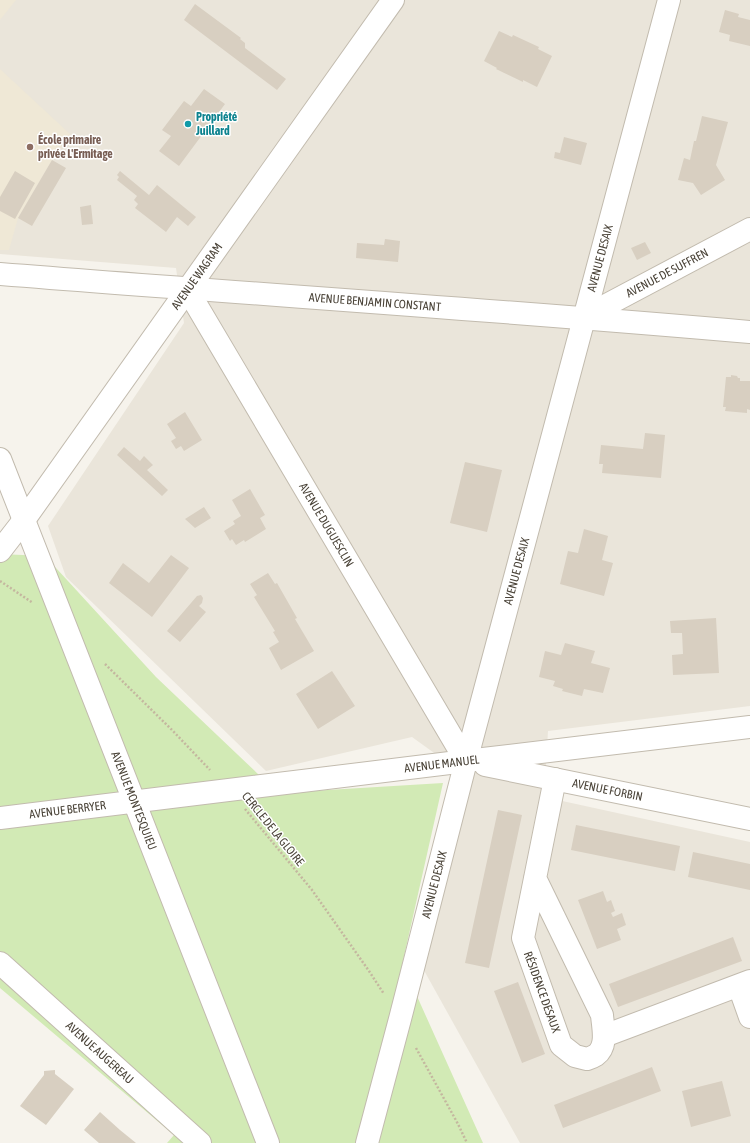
<svg xmlns="http://www.w3.org/2000/svg" width="750" height="1143" font-family="'Asap Condensed',sans-serif">
	<style>
		.residential { fill: #eae5da }
		.education { fill: #efe8d6 }
		.green { fill: #d2eab5 }
		.building { fill: #d8cfc1 }
		.lines { fill: none; stroke-linecap: round; stroke-linejoin: round }
		.minor-casing { stroke: #c2bbae; stroke-width: 24 }
		.path { stroke: #c4b79f; stroke-width: 2.5; stroke-dasharray: 2 2; stroke-linecap: butt }
		.minor { stroke: #fff; stroke-width: 22 }
		.culture-dot { fill: #0f9aa8; stroke: #fff; stroke-width: 1.5 }
		.education-dot { fill: #8d6e63; stroke: #fff; stroke-width: 1.5 }
		.labels { text-anchor: middle; stroke-width: 3; stroke-linejoin: round; paint-order: stroke }
		.culture-label { font-size: 12px; font-weight: bold; fill: #0d838f; stroke: #fff; text-anchor: start }
		.education-label { font-size: 12px; font-weight: bold; fill: #785e54; stroke: #fff; text-anchor: start }
		.street-label { font-size: 12px; fill: #4b4439; stroke: #fff }
	</style>
	<rect width="100%" height="100%" fill="#f6f3ec"/>
	<path class="residential" d="M 0,0 L 750,0 L 750,706 L 548,731 L 544,797 L 750,842 L 750,1143 L 520,1143 L 416,956 L 462,773 L 412,737 L 266,771 L 66,577 L 48,526 L 184,323 L 176,268 L 0,254 Z"/>
	<path class="education" d="M 0,0 L 16,0 L 0,20 Z
		M 0,69 L 70,134 L 52,160 L 18,218 L 9,250 L 0,250 Z"/>
	<path class="green" d="M 0,554 L 45,556 L 156,677 L 278,793 L 443,783 L 362,1143 L 167,1143 L 174,1135 L 0,988 Z
		M 416,994 L 483,1143 L 373,1143 Z"/>
	<path class="building" d="M 195,4 L 241,38 L 240,39 L 245,43 L 245,48 L 286,79 L 277,90 L 184,20 Z
		M 725,10 L 739,14 L 738,17 L 750,20 L 750,46 L 729,41 L 730,35 L 719,32 Z
		M 499,31 L 512,37 L 513,35 L 539,47 L 538,49 L 552,56 L 537,87 L 523,80 L 523,82 L 496,69 L 497,68 L 484,61 Z
		M 204,89 L 225,104 L 179,166 L 159,151 L 171,136 L 162,130 L 184,101 L 191,106 Z
		M 702,116 L 728,122 L 716,165 L 725,180 L 701,195 L 693,183 L 678,180 L 684,158 L 690,160 L 694,141 L 696,141 Z
		M 564,137 L 587,143 L 581,165 L 554,158 L 555,152 L 560,153 Z
		M 52,160 L 66,168 L 32,226 L 18,218 Z
		M 15,171 L 35,183 L 15,219 L 0,211 L 0,197 Z
		M 120,171 L 149,195 L 157,185 L 196,217 L 188,226 L 177,217 L 166,232 L 135,208 L 138,204 L 134,200 L 137,196 L 117,180 L 119,177 L 117,175 Z
		M 91,205 L 93,224 L 82,225 L 80,207 Z
		M 385,239 L 400,241 L 398,262 L 356,258 L 357,243 L 384,245 Z
		M 645,242 L 651,253 L 637,260 L 631,248 Z
		M 731,375 L 737,376 L 738,378 L 740,378 L 740,381 L 750,381 L 750,410 L 747,409 L 747,413 L 725,411 L 726,407 L 723,407 L 726,377 L 731,377 Z
		M 185,412 L 202,440 L 184,451 L 181,446 L 176,449 L 171,441 L 176,438 L 167,424 Z
		M 645,433 L 665,435 L 661,478 L 602,473 L 603,464 L 599,464 L 601,445 L 643,449 Z
		M 124,447 L 140,461 L 144,456 L 153,465 L 147,470 L 168,490 L 162,496 L 117,455 Z
		M 465,462 L 502,470 L 487,532 L 450,523 Z
		M 250,489 L 265,515 L 260,518 L 266,529 L 245,542 L 244,540 L 236,545 L 232,539 L 230,541 L 224,531 L 235,524 L 233,521 L 241,516 L 232,500 Z
		M 204,507 L 211,518 L 195,528 L 185,519 Z
		M 584,529 L 608,536 L 602,560 L 613,563 L 604,596 L 560,584 L 568,551 L 578,553 Z
		M 171,555 L 189,568 L 152,617 L 109,583 L 123,563 L 149,583 Z
		M 268,573 L 275,584 L 277,583 L 297,618 L 295,619 L 314,651 L 281,670 L 269,648 L 279,642 L 273,632 L 275,631 L 254,597 L 257,595 L 250,584 Z
		M 201,595 L 203,598 L 202,603 L 199,606 L 206,612 L 180,642 L 167,631 L 197,596 Z
		M 716,618 L 719,673 L 673,675 L 672,655 L 683,654 L 682,633 L 671,633 L 670,621 Z
		M 565,643 L 595,651 L 591,663 L 610,668 L 603,693 L 584,689 L 582,696 L 562,691 L 563,689 L 553,686 L 555,681 L 539,677 L 545,651 L 561,655 Z
		M 332,671 L 355,706 L 318,729 L 296,694 Z
		M 498,810 L 522,815 L 489,968 L 465,963 Z
		M 576,825 L 680,846 L 675,871 L 571,850 Z
		M 693,852 L 750,864 L 750,890 L 688,877 Z
		M 603,891 L 607,902 L 611,900 L 615,911 L 611,913 L 613,917 L 622,913 L 626,925 L 617,929 L 621,940 L 597,949 L 578,900 Z
		M 733,937 L 742,961 L 618,1007 L 609,984 Z
		M 518,982 L 545,1054 L 522,1063 L 494,991 Z
		M 652,1067 L 661,1091 L 563,1128 L 554,1105 Z
		M 55,1070 L 55,1074 L 74,1089 L 46,1125 L 20,1106 L 44,1075 L 44,1071 Z
		M 722,1081 L 731,1116 L 691,1127 L 682,1091 Z
		M 100,1112 L 120,1130 L 136,1143 L 99,1143 L 84,1130 Z"/>
	<g class="lines">
		<g class="minor-casing">
			<g id="minor">
				<path id="s1" d="M 0,274 C 250,294 500,310 750,332"/>
				<path id="s2" d="M 187,289 L 466,761"/>
				<path id="s3" d="M 584,317 L 750,229"/>
				<path id="s4" d="M 0,459 L 268,1143"/>
				<path id="s5" d="M 0,551 L 24,520 L 393,0"/>
				<path id="s6" d="M 485,765 L 750,819"/>
				<path id="s7" d="M 0,818 L 466,761 L 750,727"/>
				<path d="M 535,878 L 602,1015 C 603,1028 608,1046 596,1055 C 593,1057 590,1058 587,1059 L 575,1056 L 561,1045 L 523,938 L 555,779"/>
				<path id="s8" d="M 0,963 L 200,1143"/>
				<path d="M 739,986 L 750,1017"/>
				<path d="M 604,1036 L 750,981"/>
				<path id="s9" d="M 367,1143 L 400,1019 L 466,761 L 669,0"/>
			</g>
		</g>
		<path class="path" d="M 0,581 L 33,603
			M 105,664 L 173,731 L 210,770
			M 245,809 L 312,890 L 369,971 L 384,994
			M 416,1048 L 458,1124 L 467,1143"/>
		<use href="#minor" class="minor"/>
	</g>
	<circle class="culture-dot" cx="188" cy="124" r="4"/>
	<circle class="education-dot" cx="30" cy="147" r="4"/>
	<g class="labels">
		<g class="culture-label">
			<text x="196" y="121">Propriété<tspan x="196" dy="14">Juillard</tspan></text>
		</g>
		<g class="education-label">
			<text x="38" y="144">École primaire<tspan x="38" dy="14">privée L'Ermitage</tspan></text>
		</g>
		<g class="street-label">
			<text dy="4" stroke="none"><textPath href="#s9" startOffset="915">AVENUE DESAIX</textPath></text>
			<text dy="4" stroke="none"><textPath href="#s3" startOffset="94">AVENUE DE SUFFREN</textPath></text>
			<text dy="4" stroke="none"><textPath href="#s5" startOffset="338">AVENUE WAGRAM</textPath></text>
			<text dy="4" stroke="none"><textPath href="#s1" startOffset="376">AVENUE BENJAMIN CONSTANT</textPath></text>
			<text dy="4" stroke="none"><textPath href="#s2" startOffset="274">AVENUE DUGUESCLIN</textPath></text>
			<text dy="4" stroke="none"><textPath href="#s9" startOffset="591">AVENUE DESAIX</textPath></text>
			<text dy="4" stroke="none"><textPath href="#s7" startOffset="445">AVENUE MANUEL</textPath></text>
			<text dy="4" stroke="none"><textPath href="#s6" startOffset="125">AVENUE FORBIN</textPath></text>
			<text dy="4" stroke="none"><textPath href="#s4" startOffset="367">AVENUE MONTESQUIEU</textPath></text>
			<text dy="4" stroke="none"><textPath href="#s7" startOffset="68">AVENUE BERRYER</textPath></text>
			<text transform="translate(273 829) rotate(51)" y="4">CERCLE DE LA GLOIRE</text>
			<text dy="4" stroke="none"><textPath href="#s9" startOffset="267">AVENUE DESAIX</textPath></text>
			<text transform="translate(542 992) rotate(70)" y="4">RÉSIDENCE DESAUX</text>
			<text dy="4" stroke="none"><textPath href="#s8" startOffset="134">AVENUE AUGEREAU</textPath></text>
		</g>
	</g>
</svg>
